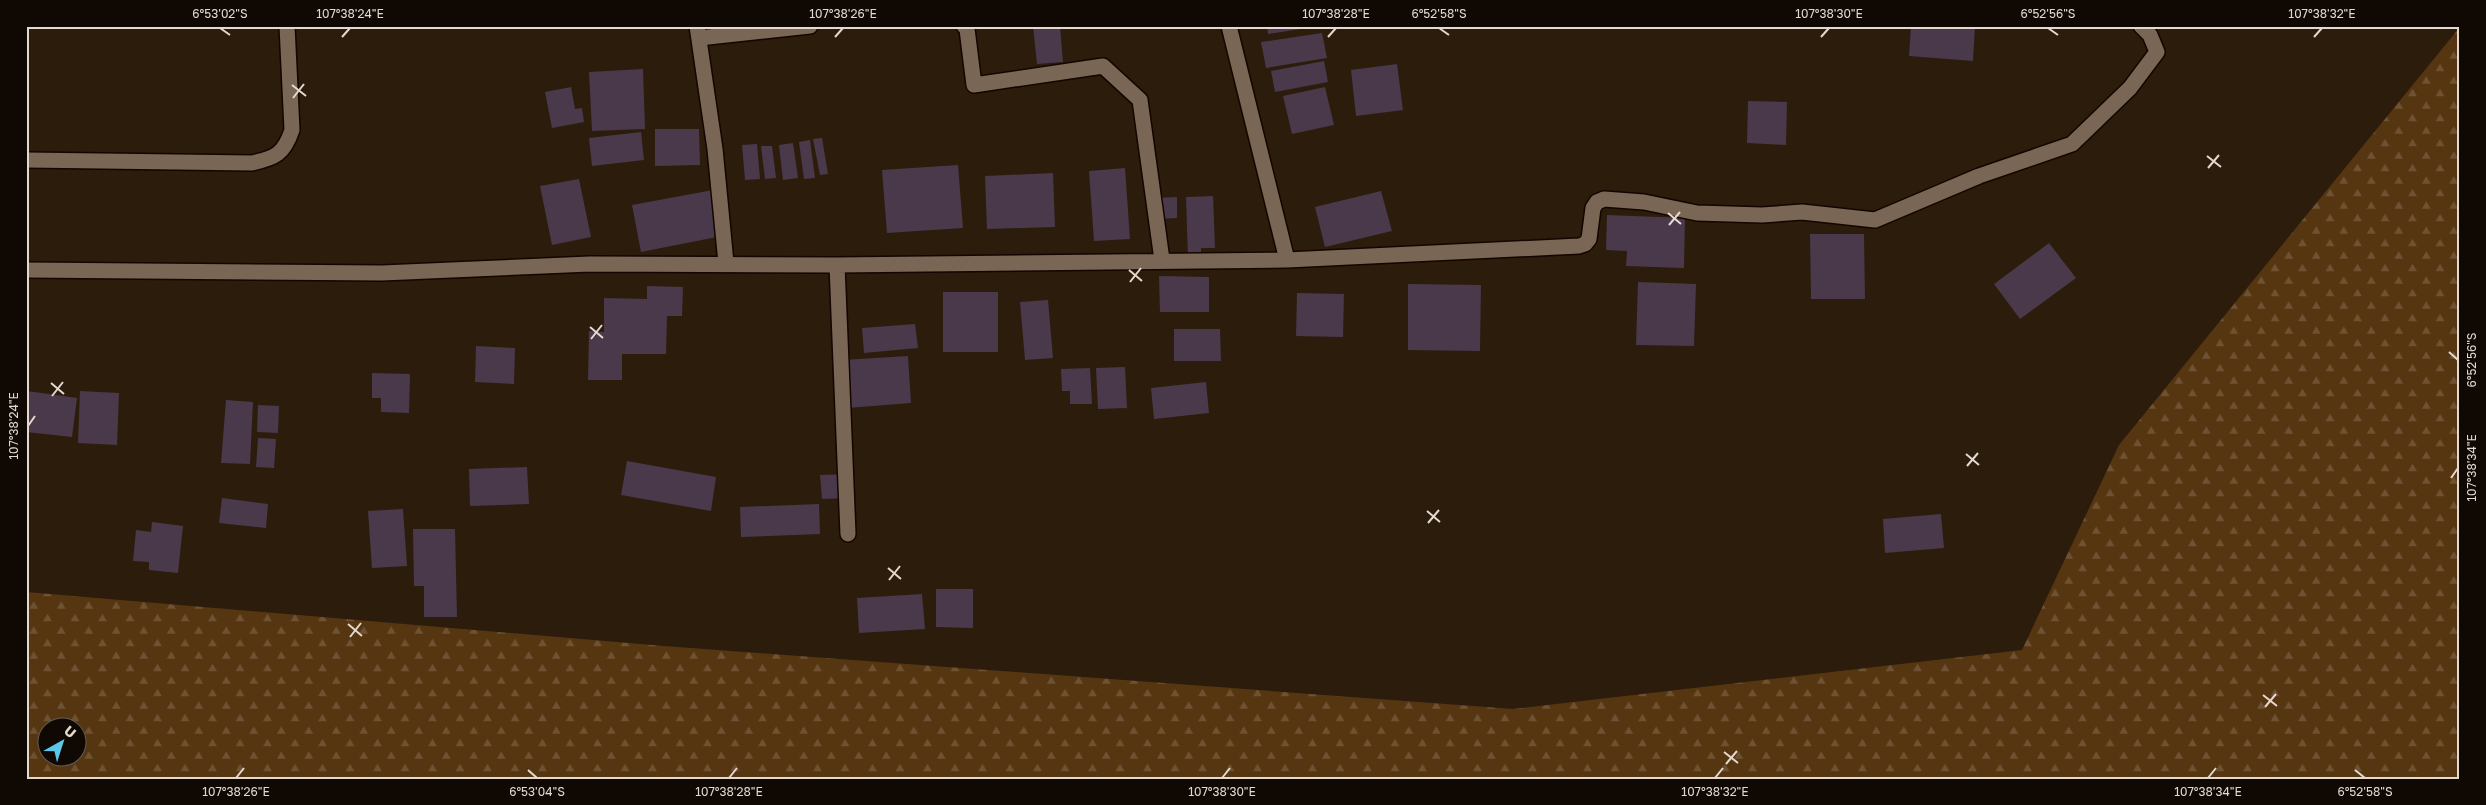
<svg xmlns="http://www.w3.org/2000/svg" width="2486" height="805" font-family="'Golos Text',sans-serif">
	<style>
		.forest { fill: url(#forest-firs); fill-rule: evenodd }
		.building { fill: #49394b }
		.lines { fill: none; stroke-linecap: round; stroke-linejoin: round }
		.minor-casing { stroke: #130600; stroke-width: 18 }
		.minor { stroke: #796654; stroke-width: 15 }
		.ticks { fill: none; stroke: #e4d9cf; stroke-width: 2 }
		.neatline { fill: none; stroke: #e4d9cf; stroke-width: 2 }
		.ticks-label { font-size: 12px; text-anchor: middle; fill: #e4d9cf }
	</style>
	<defs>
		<pattern id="forest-firs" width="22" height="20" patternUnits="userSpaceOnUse" patternTransform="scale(1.25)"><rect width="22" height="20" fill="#563611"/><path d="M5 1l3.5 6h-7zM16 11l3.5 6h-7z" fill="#6e5233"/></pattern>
	</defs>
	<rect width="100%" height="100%" fill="#2c1c0c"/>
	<path class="forest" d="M 2460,27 L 2460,779 L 26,779 L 26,592 L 664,646 L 1513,709 L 2022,650 L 2119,445 ZM 48,728 L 78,728 L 78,758 L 48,758 Z"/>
	<path class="building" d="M 1033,26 L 1060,26 L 1063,62 L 1037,64 Z
		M 1267,26 L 1314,26 L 1314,27 L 1268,34 Z
		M 1911,26 L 1975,26 L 1973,61 L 1909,56 Z
		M 1322,33 L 1327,58 L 1266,68 L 1261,42 Z
		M 1324,61 L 1328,82 L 1275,92 L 1271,71 Z
		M 1397,64 L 1403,110 L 1356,116 L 1351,70 Z
		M 643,69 L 645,129 L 592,131 L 589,72 Z
		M 571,87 L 575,109 L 582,108 L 584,122 L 552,128 L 545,92 Z
		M 1325,87 L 1334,125 L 1292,134 L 1283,96 Z
		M 1748,101 L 1787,102 L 1786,145 L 1747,143 Z
		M 655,129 L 699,129 L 700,165 L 655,166 Z
		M 641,132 L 644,160 L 592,166 L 589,138 Z
		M 822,138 L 828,174 L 820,175 L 813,139 Z
		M 810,140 L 815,178 L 804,179 L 799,142 Z
		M 793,143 L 798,178 L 783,180 L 779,145 Z
		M 757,144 L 760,179 L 745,180 L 742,145 Z
		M 761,146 L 772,146 L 776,178 L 765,179 Z
		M 958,165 L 963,228 L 887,233 L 882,170 Z
		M 1125,168 L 1130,239 L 1094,241 L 1089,171 Z
		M 1053,173 L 1055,227 L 987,229 L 985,176 Z
		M 579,179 L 591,237 L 552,245 L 540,186 Z
		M 713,190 L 722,236 L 641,252 L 632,205 Z
		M 1381,191 L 1392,231 L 1325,247 L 1315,207 Z
		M 1213,196 L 1215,248 L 1201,248 L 1201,258 L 1188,258 L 1186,197 Z
		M 1177,197 L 1177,218 L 1157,219 L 1156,198 Z
		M 1607,215 L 1685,218 L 1684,268 L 1626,266 L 1627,251 L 1606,250 Z
		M 1810,234 L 1864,234 L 1865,299 L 1811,299 Z
		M 2049,243 L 2076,278 L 2020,319 L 1994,284 Z
		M 1159,276 L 1209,277 L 1209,312 L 1160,312 Z
		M 1638,282 L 1696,284 L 1694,346 L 1636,345 Z
		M 1408,284 L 1481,285 L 1480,351 L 1408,350 Z
		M 647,286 L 683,287 L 682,316 L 667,316 L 666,354 L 622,354 L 622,380 L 588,380 L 589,331 L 604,332 L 604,298 L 647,299 Z
		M 943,292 L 998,292 L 998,352 L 943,352 Z
		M 1297,293 L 1344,294 L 1343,337 L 1296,336 Z
		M 1048,300 L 1053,358 L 1025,360 L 1020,302 Z
		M 915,324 L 918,348 L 864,353 L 862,328 Z
		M 1174,329 L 1220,329 L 1221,361 L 1174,361 Z
		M 476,346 L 515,348 L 514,384 L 475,382 Z
		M 908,356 L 911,403 L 847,408 L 843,360 Z
		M 1125,367 L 1127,408 L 1098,409 L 1096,368 Z
		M 1090,368 L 1092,404 L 1070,404 L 1070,391 L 1062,391 L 1061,369 Z
		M 372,373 L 410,374 L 409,413 L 381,412 L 381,398 L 372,398 Z
		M 1206,382 L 1209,413 L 1154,419 L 1151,388 Z
		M 27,391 L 77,398 L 72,437 L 26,432 Z
		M 80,391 L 119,393 L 117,445 L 78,443 Z
		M 226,400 L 253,402 L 250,464 L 221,463 Z
		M 258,405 L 279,406 L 278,433 L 257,432 Z
		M 258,438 L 276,439 L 274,468 L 256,467 Z
		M 627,461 L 716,477 L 711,511 L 621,495 Z
		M 527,467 L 529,504 L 470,506 L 469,469 Z
		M 849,474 L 851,498 L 822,499 L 820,475 Z
		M 222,498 L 268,504 L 266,528 L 219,523 Z
		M 819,504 L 820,534 L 741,537 L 740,507 Z
		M 403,509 L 407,566 L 372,568 L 368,511 Z
		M 1941,514 L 1944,548 L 1885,553 L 1883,519 Z
		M 152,522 L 183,526 L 178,573 L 149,570 L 149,562 L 133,561 L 136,530 L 151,532 Z
		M 413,529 L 455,529 L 457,617 L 424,617 L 424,586 L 414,586 Z
		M 936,589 L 973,589 L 973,628 L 936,627 Z
		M 922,594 L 925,629 L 859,633 L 857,598 Z"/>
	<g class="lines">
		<g class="minor-casing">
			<path id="minor" d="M 697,26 L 715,149 L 726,263
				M 964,26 L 967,29 L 974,85 L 1103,66 L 1140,100 L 1162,260
				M 1229,26 L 1287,260
				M 699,38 L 810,26
				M 26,160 L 252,163 C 275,158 284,154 292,130 L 287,26
				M 837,265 L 848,534
				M 26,270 L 382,273 L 590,264 L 837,265 L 1287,260 L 1579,246 L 1585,244 L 1589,239 L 1593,208 L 1597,202 L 1604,199 L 1644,202 L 1697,213 L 1762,215 L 1802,212 L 1875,220 L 1979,176 L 2072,144 L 2130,88 L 2157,52 L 2150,35 L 2141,26"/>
		</g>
		<use href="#minor" class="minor"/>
	</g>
	<path class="ticks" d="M 220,28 L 230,35M 1439,28 L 1449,35M 2048,28 L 2058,35M 342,37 L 350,28M 835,37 L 843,28M 1328,37 L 1336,28M 1821,37 L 1829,28M 2314,37 L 2322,28M 292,85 L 306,96M 293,98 L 304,84M 2207,156 L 2221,167M 2208,168 L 2219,155M 1668,213 L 1681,224M 1669,225 L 1680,212M 1129,270 L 1142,281M 1130,282 L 1141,268M 590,327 L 603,338M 591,339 L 602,325M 2449,352 L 2458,360M 51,383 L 64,394M 52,396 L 63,382M 28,426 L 35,416M 1966,454 L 1979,465M 1967,466 L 1978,453M 2451,478 L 2458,468M 1427,511 L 1440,522M 1428,523 L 1439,510M 888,568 L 901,579M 889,580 L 900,566M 348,624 L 362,636M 350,637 L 361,623M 2263,695 L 2277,706M 2265,707 L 2276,694M 1724,752 L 1738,763M 1726,764 L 1737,751M 528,770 L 537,778M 2355,770 L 2365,778M 236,778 L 244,768M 729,778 L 737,768M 1222,778 L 1230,768M 1715,778 L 1723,768M 2208,778 L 2216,768"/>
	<rect width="2486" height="805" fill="none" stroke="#0f0803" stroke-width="55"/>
	<g transform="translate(62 742) rotate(39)"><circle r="24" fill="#0f0803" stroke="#645c55"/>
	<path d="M0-4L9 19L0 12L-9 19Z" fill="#5cc7e8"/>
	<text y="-8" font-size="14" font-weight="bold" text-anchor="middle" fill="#e4d9cf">U</text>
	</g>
	<rect x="28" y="28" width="2430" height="750" class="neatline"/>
	<g class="ticks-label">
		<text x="220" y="18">6°53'02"S</text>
		<text x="350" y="18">107°38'24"E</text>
		<text x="843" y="18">107°38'26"E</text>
		<text x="1336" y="18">107°38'28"E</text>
		<text x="1439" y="18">6°52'58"S</text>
		<text x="1829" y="18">107°38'30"E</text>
		<text x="2048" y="18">6°52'56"S</text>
		<text x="2322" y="18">107°38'32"E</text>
		<text transform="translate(2472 360) rotate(-90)" y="4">6°52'56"S</text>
		<text transform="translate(14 426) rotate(-90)" y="4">107°38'24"E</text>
		<text transform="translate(2472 468) rotate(-90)" y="4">107°38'34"E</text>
		<text x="236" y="796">107°38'26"E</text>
		<text x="537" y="796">6°53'04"S</text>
		<text x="729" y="796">107°38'28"E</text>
		<text x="1222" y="796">107°38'30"E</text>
		<text x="1715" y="796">107°38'32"E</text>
		<text x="2208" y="796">107°38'34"E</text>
		<text x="2365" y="796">6°52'58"S</text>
	</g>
</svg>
